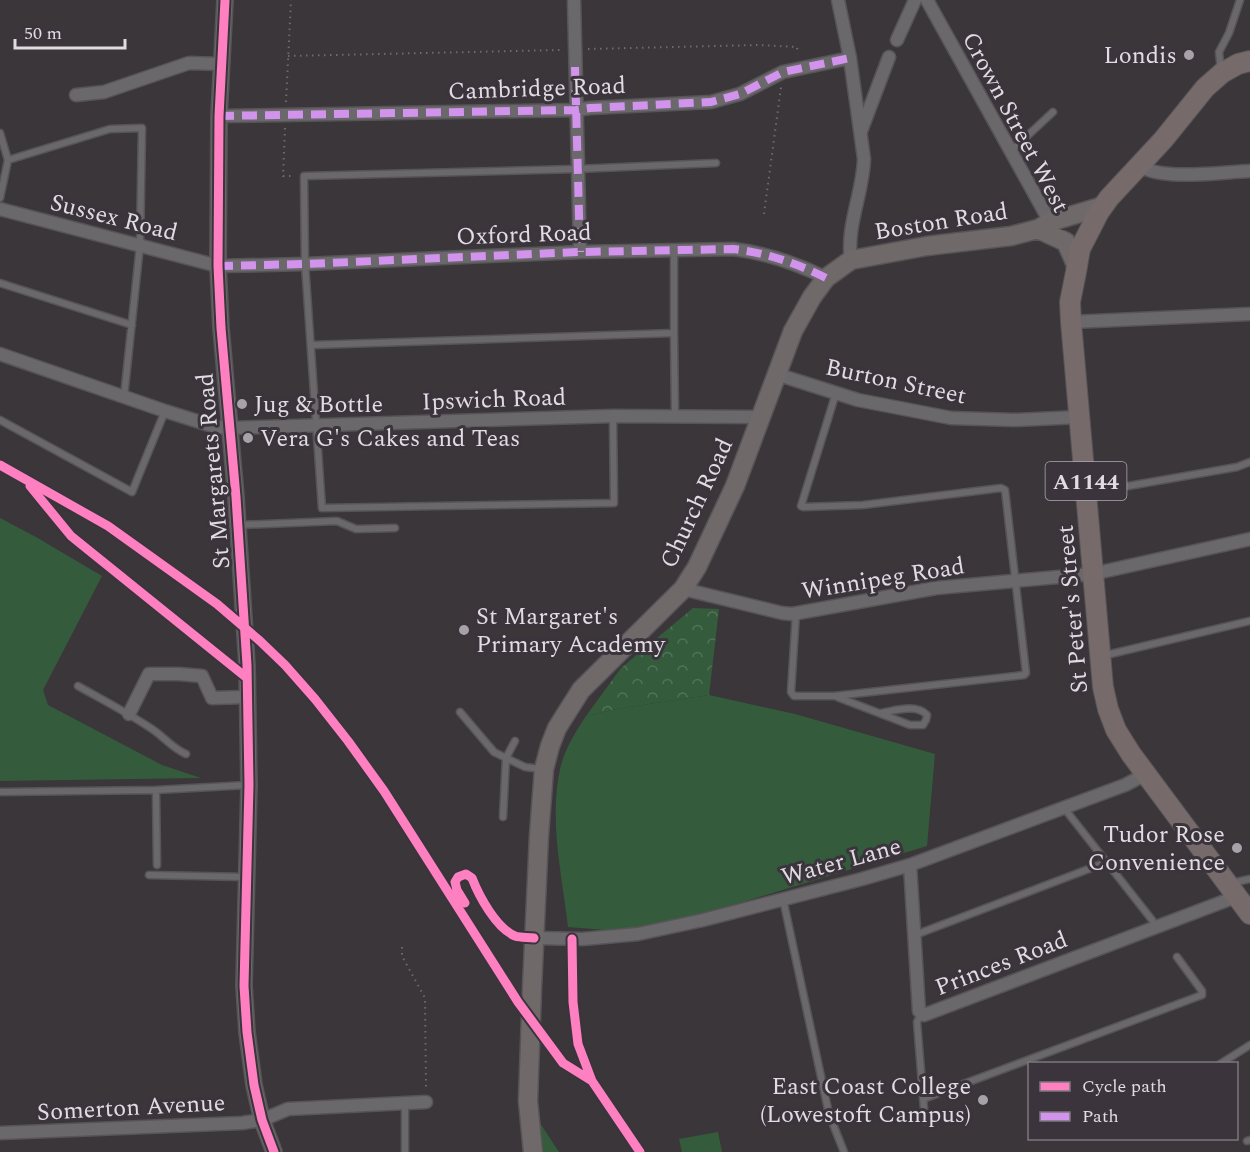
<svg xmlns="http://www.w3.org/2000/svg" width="1250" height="1152" font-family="Spectral,serif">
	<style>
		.park { fill: url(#park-crowns) }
		.garden { fill: #345c3c }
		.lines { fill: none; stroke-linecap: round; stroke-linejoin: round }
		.service-casing { stroke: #575457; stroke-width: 9 }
		.minor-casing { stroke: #575457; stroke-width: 15 }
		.tertiary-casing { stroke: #575457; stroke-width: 18 }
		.secondary-casing { stroke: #575457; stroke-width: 21 }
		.primary-casing { stroke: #575457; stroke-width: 22 }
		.path { stroke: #6e6c6e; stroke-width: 2; stroke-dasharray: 1.5 4.5; stroke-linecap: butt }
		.service { stroke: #6a686a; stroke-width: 6 }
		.minor { stroke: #6a686a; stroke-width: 12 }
		.tertiary { stroke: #6a686a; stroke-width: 15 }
		.secondary { stroke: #70696a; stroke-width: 18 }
		.primary { stroke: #766a6a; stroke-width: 20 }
		.quiet { stroke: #d193ec; stroke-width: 8; stroke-dasharray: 15 8; stroke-linecap: butt }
		.cycleway-casing { stroke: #3b343c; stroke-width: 13 }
		.cycleway { stroke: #ff80c0; stroke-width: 9 }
		.poi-dot { fill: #a6a2a7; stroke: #3b343c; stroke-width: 2 }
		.labels { text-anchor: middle; stroke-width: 6; stroke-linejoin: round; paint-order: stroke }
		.shield { fill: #3b343c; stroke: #aeaab0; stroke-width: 1.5 }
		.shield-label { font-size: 22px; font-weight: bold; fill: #e0dce1 }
		.poi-label { font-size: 24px; fill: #e0dce1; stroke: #3b343c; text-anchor: end }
		.street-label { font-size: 24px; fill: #e0dce1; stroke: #3b343c }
	</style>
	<defs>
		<pattern id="park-crowns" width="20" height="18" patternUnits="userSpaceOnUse" patternTransform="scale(1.5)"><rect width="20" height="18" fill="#345c3c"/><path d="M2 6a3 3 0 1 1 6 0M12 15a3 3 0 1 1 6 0" fill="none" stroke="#517358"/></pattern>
	</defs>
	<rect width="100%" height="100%" fill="#3a363a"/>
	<path class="park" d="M 693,608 L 719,609 L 709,695 L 616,709 L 586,716 L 621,668 Z"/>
	<path class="garden" d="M 0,518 L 36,537 L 102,576 L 43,690 L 48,705 L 162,765 L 201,778 L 0,781 Z
		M 709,695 L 795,714 L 935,754 L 927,846 L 743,902 L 654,926 L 618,931 L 568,927 C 562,874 548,818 561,765 C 566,747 576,731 586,716 L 616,709 Z
		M 540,1123 L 559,1152 L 539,1152 Z
		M 718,1132 L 722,1152 L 682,1152 L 679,1139 Z"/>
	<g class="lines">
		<g class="service-casing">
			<path id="service" d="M 1221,70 L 1219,52 L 1229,33 L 1240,0
				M 0,133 L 8,160 L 110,129 L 142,128 L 140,245 L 124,397
				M 1011,151 L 1053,112
				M 0,198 L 8,160
				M 0,283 L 132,325
				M 674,333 L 674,251
				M 312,345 L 674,333 L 675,416
				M 613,416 L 614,503 L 322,508 L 305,264 L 304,176 L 577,169 L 716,163
				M 0,420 L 132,492 L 165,411
				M 1088,493 L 1237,467 L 1250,462
				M 239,525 L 337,521 L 356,529 L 395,528
				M 796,613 L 791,692 L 794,696 L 834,696 L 1024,675 L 1026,673 L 1005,490 L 1001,488 L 863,505 L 803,507 L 801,506 L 836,393
				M 1102,656 L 1250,621
				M 78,686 C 103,700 128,713 152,729 C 164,737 172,748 186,754
				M 837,697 L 910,725 L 923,725 L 926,720 L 927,715 C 916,703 894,711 880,713
				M 460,712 L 494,752 L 506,758 L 503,817
				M 515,741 L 506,758 L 525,767 L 541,769
				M 156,790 L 157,865
				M 0,792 L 156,790 L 248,785
				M 1064,808 L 1156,925
				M 149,875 L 247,877
				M 1232,883 L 1250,879
				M 783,899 L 829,1114 L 844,1152
				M 915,935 L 1107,862
				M 921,1014 L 917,1022 L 925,1121
				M 1220,1064 L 1250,1045
				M 923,1099 L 1202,995 L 1202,991 L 1177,957
				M 1247,1141 L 1250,1140
				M 405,1152 L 405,1102"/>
		</g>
		<g class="minor-casing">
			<path id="minor" d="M 574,0 L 580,252
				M 838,0 L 850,58 L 864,159 C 863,193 846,226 851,260
				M 927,0 L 1050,222 L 1049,228
				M 897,40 L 915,0
				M 76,95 L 104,92 L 189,63 L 222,64
				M 219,116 L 576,110 L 590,108 L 711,102 L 740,94 L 783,72 L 850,58
				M 861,131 L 889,57
				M 1140,166 C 1163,181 1221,172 1250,171
				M 0,209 L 218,266 L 305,264 L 580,252 L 733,249 C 767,253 796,263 826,278
				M 1071,322 L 1250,314
				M 0,354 L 165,411 L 216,427 L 229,428 L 613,416 L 760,417
				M 776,374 L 858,400 L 951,418 L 1014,420 L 1080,417
				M 683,589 L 782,613 L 792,614 L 936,588 L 1092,574 L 1250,539
				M 129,714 L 149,674 L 179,674 L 202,676 L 212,698 L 247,697
				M 910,865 L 919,1011 L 924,1015 L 1238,896
				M 534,938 L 583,939 L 638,934 L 703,920 L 862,879 L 910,865 L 1125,785 L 1146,774
				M 0,1133 L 242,1123 L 262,1120 L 288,1109 L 426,1102"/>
		</g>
		<g class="tertiary-casing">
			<path id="tertiary" d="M 225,0 L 219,116 L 218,266 L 221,328 L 236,497 L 247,665 L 249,785 L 244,986 L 247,1032 L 254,1085 L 262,1120 L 274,1152"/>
		</g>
		<g class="secondary-casing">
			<path id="secondary" d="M 1038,229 L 1066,242 L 1077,267
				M 533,1152 L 528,1101 L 532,988 L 539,835 L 544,769 L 550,746 L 557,728 L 581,690 L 683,589 L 697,567 L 735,486 L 793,331 L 812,297 L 826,278 L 851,260 L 927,246 L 1011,236 L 1038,229 L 1050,222 L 1103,206"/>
		</g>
		<g class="primary-casing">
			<path id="primary" d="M 1250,61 L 1238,64 L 1222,73 L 1205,88 L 1163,140 L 1109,198 L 1099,212 L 1080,249 L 1076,272 L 1070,302 L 1071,322 L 1103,687 L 1108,709 L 1116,730 L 1131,754 L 1250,914"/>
		</g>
		<path class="path" d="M 588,49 L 758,45 L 797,47 L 798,54
			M 288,56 L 561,50
			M 286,102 L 291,0
			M 285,128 L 283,176 L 295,176
			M 764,214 L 781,87
			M 402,947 L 402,956 L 425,998 L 426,1088"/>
		<use href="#service" class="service"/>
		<use href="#minor" class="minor"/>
		<use href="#tertiary" class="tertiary"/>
		<use href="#secondary" class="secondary"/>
		<use href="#primary" class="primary"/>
		<path class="quiet" d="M 575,67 L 580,252
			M 219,116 L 576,110 L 590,108 L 711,102 L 740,94 L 783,72 L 850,58
			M 218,266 L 305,264 L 580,252 L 733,249 C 767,253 796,263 826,278"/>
		<g class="cycleway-casing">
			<path id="cycleway" d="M 225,0 L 219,116 L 218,266 L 221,328 L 236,497 L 247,665 L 249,785 L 244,986 L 247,1032 L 254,1085 L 262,1120 L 274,1152
				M 0,465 L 108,526 L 217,604 L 260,641 L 285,665 L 315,699 L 348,741 L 384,791 L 518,1002 L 563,1063 L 592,1081 L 640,1152
				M 30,486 L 71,536 L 247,678
				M 465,903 L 457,890 L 455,882 L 458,877 L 466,874 L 472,878 C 479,896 496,928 515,936 C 521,938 528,937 534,938
				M 572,939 L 573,1002 L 578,1044 L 592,1081"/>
		</g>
		<use href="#cycleway" class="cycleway"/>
	</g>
	<g class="poi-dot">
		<circle cx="1189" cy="55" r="6"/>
		<circle cx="242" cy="404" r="6"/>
		<circle cx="248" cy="438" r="6"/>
		<circle cx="464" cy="630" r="6"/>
		<circle cx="1237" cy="848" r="6"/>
		<circle cx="983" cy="1100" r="6"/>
	</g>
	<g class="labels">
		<rect class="shield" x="1045.5" y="462" width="81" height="38" rx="4.5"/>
		<g class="shield-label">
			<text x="1086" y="489">A1144</text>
		</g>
		<g class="poi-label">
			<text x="1177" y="63">Londis</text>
			<text x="254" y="412" text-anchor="start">Jug &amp; Bottle</text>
			<text x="260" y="446" text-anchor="start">Vera G's Cakes and Teas</text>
			<text x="476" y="624" text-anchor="start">St Margaret's<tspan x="476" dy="28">Primary Academy</tspan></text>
			<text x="1225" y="842">Tudor Rose<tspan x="1225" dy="28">Convenience</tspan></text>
			<text x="971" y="1094">East Coast College<tspan x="971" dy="28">(Lowestoft Campus)</tspan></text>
		</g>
		<g class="street-label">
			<text transform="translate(537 88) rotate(-2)" y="8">Cambridge Road</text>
			<text transform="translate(1016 122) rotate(62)" y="8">Crown Street West</text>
			<text transform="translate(114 217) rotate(14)" y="8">Sussex Road</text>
			<text transform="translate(941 221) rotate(-9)" y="8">Boston Road</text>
			<text transform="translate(524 234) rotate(-2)" y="8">Oxford Road</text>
			<text transform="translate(896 381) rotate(12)" y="8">Burton Street</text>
			<text transform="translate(494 399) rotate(-2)" y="8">Ipswich Road</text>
			<text transform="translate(213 471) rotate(-95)" y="8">St Margarets Road</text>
			<text transform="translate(696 503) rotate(-65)" y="8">Church Road</text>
			<text transform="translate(883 578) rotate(-9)" y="8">Winnipeg Road</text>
			<text transform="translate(1072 609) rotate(-95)" y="8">St Peter's Street</text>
			<text transform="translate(841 861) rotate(-15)" y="8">Water Lane</text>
			<text transform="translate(1001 963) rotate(-21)" y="8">Princes Road</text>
			<text transform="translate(131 1107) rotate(-3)" y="8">Somerton Avenue</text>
		</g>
	</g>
	<rect x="1028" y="1062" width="210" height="78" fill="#3b343c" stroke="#7d777e" stroke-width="1.5"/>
	<rect x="1040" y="1082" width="30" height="9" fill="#ff80c0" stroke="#7d777e" stroke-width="1.5"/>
	<text x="1082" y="1092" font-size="18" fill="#e0dce1">Cycle path</text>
	<rect x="1040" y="1112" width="30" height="9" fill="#d193ec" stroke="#7d777e" stroke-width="1.5"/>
	<text x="1082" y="1122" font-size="18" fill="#e0dce1">Path</text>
	<path d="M15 39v9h110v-9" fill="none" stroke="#e0dce1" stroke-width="3"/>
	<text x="24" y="39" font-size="18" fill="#e0dce1" stroke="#3b343c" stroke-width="4.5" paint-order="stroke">50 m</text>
</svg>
